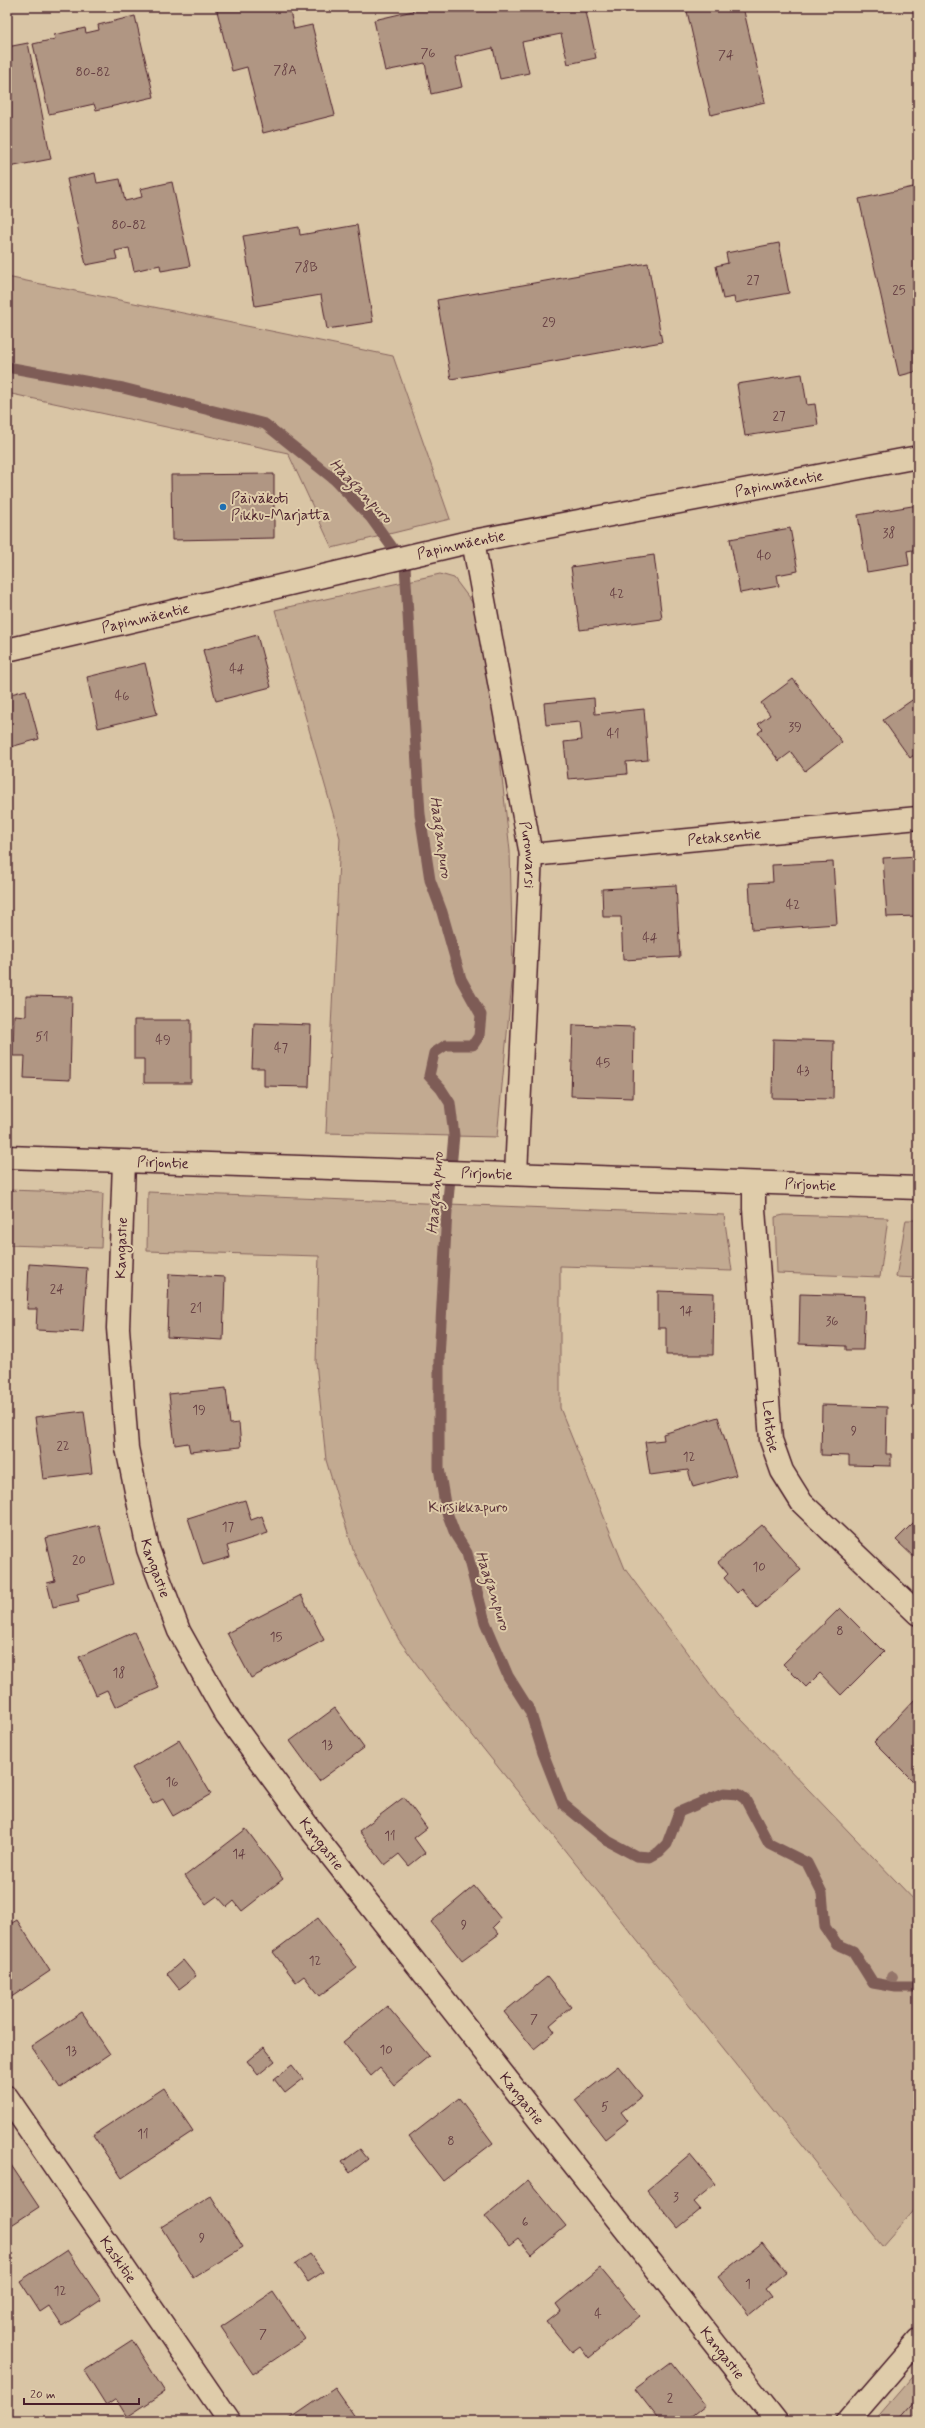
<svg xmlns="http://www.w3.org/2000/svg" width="925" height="2428" font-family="Mynerve,sans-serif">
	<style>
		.green { fill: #c2aa91; stroke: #86645e }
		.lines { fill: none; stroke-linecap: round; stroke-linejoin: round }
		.stream { stroke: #7e5b57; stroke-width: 11 }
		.building { fill: #b09683; stroke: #4a1f2b }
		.minor-casing { stroke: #4a1f2b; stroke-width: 25 }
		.major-casing { stroke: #4a1f2b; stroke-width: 25 }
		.minor { stroke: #dfccaa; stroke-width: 22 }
		.major { stroke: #dfccaa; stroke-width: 22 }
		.tram { stroke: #4a1f2b; stroke-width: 1 }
		.tree { fill: #94756a }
		.poi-dot { fill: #1f6fb2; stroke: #dfccaa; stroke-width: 1.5 }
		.labels { text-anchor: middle; stroke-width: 4; stroke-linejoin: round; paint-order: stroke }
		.number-label { font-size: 13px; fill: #643d41 }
		.street-label { font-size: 15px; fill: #4a1f2b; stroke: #dfccaa }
		.poi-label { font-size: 15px; fill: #4a1f2b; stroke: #dfccaa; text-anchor: start }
		.park-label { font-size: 15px; fill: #5c343a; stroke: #dfccaa }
		.water-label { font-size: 16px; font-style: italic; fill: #5b333a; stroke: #dfccaa }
	</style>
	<rect width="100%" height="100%" fill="#d9c5a5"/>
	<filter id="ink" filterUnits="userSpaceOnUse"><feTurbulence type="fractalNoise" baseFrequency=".025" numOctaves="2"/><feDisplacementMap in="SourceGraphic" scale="8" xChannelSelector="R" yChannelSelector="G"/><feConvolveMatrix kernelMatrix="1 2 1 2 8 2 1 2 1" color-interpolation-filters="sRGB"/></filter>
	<g filter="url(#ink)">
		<path class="green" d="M 7,277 L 393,356 L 450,519 L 332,548 L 288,453 L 7,393 Z
			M 440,574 L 454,578 L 472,602 L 493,694 L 510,851 L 513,972 L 497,1137 L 326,1133 L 340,838 L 275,610 Z
			M 7,1190 L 103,1193 L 101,1248 L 7,1245 Z
			M 148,1192 L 724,1215 L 732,1271 L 560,1266 L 560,1408 L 625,1569 L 719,1696 L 918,1904 L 918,2205 L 882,2246 L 433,1686 L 399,1640 L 354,1553 L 326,1460 L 316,1362 L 319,1256 L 147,1251 Z
			M 784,1215 L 888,1218 L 880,1277 L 777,1273 L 775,1217 Z
			M 906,1220 L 918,1220 L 918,1278 L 896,1277 Z
			M 918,2370 L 918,2421 L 874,2421 Z"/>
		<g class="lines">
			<path class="stream" d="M 7,367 L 123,388 L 265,424 L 335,480 L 371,518 L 405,565 L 420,814 L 430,880 L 442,912 L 461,979 L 481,1015 L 479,1036 L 473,1045 L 446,1045 L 434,1053 L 429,1076 L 441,1089 L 450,1103 L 454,1135 L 447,1211 L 439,1359 L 439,1468 L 446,1510 L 455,1534 L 467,1553 L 485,1622 L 508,1676 L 530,1711 L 543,1753 L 563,1804 L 608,1841 L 636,1856 L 650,1857 L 659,1852 L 667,1844 L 679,1812 L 724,1793 L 738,1794 L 745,1799 L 769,1844 L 807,1863 L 822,1893 L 825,1927 L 837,1944 L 853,1951 L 873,1983 L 896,1987 L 918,1987"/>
		</g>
		<path class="building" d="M 216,7 L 289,7 L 294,29 L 312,25 L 335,115 L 263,133 L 247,67 L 232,71 Z
			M 412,7 L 585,7 L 596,58 L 568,64 L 561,34 L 522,42 L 529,73 L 500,79 L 493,48 L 455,57 L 462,87 L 431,94 L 425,63 L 385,71 L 374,20 L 413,11 Z
			M 686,7 L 743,7 L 765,102 L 711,115 Z
			M 135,16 L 154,97 L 96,110 L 94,104 L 49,114 L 33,44 L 55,39 L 54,35 L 85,28 L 86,33 L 99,30 L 98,25 Z
			M 28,43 L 51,159 L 9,167 L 7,155 L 7,47 Z
			M 95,173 L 97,183 L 120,179 L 125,201 L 142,197 L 140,189 L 172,182 L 190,266 L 161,271 L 160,265 L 134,271 L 129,248 L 115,251 L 117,259 L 86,265 L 67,179 Z
			M 913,187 L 918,207 L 918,371 L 899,376 L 859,199 Z
			M 357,225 L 373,322 L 327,329 L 321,295 L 255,306 L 243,236 L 299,227 L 300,235 Z
			M 779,243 L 789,293 L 735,303 L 734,297 L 723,299 L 716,266 L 728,263 L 726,253 Z
			M 648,263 L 662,342 L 451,379 L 437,300 Z
			M 802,374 L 807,405 L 815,404 L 818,425 L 745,436 L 737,384 Z
			M 274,474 L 274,538 L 172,540 L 171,475 Z
			M 918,505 L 918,549 L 907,551 L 909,565 L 867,572 L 858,515 Z
			M 790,528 L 798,571 L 777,575 L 779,586 L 740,593 L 730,539 Z
			M 654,555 L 662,619 L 580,630 L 571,567 Z
			M 257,635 L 271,687 L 216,701 L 203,650 Z
			M 145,663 L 157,714 L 98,728 L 87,677 Z
			M 793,679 L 842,742 L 805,771 L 791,752 L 779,761 L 758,733 L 763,729 L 758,724 L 770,715 L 761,703 Z
			M 26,690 L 39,739 L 7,748 L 7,695 Z
			M 918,696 L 918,752 L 910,758 L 883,720 Z
			M 594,698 L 595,714 L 644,709 L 648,760 L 626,762 L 627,774 L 568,779 L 564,742 L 582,740 L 580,722 L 546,725 L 544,703 Z
			M 918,856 L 918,916 L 887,917 L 883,858 Z
			M 833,862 L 837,924 L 752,930 L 749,883 L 773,882 L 772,865 Z
			M 676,885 L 680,957 L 623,960 L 621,917 L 603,917 L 602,889 Z
			M 26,996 L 72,997 L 70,1080 L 24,1078 L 25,1056 L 13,1056 L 14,1015 L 26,1016 Z
			M 134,1020 L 191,1020 L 191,1083 L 144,1083 L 144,1059 L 134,1059 Z
			M 254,1023 L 311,1025 L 309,1087 L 264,1086 L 264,1068 L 252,1068 Z
			M 573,1025 L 634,1027 L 633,1098 L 571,1096 Z
			M 773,1039 L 834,1041 L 833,1099 L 772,1098 Z
			M 29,1264 L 87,1268 L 83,1332 L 36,1330 L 37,1309 L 27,1309 Z
			M 169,1274 L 225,1277 L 223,1340 L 167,1337 Z
			M 658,1291 L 714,1293 L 713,1355 L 666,1355 L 666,1328 L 658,1328 Z
			M 800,1294 L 865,1296 L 863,1350 L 846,1350 L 846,1346 L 799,1344 Z
			M 226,1388 L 230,1424 L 239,1423 L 241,1447 L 190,1452 L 188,1443 L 175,1445 L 169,1394 Z
			M 822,1405 L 887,1407 L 886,1454 L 891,1454 L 891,1466 L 849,1465 L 849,1456 L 821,1455 Z
			M 84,1411 L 92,1473 L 43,1479 L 35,1417 Z
			M 718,1417 L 736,1475 L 693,1487 L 688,1470 L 650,1475 L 645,1442 L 664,1440 L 663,1434 Z
			M 245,1500 L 251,1520 L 262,1516 L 268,1533 L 227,1546 L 230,1557 L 203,1565 L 188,1518 Z
			M 918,1518 L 918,1561 L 896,1540 Z
			M 99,1525 L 114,1584 L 77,1594 L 79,1601 L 53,1607 L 47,1583 L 55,1581 L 45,1538 Z
			M 762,1525 L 801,1570 L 757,1608 L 741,1589 L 737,1593 L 724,1578 L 728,1574 L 718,1562 Z
			M 301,1595 L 324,1640 L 251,1678 L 227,1633 Z
			M 840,1608 L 884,1652 L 841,1695 L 820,1673 L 806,1687 L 783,1664 Z
			M 134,1632 L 159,1688 L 115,1707 L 107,1690 L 96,1695 L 79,1657 Z
			M 918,1696 L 918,1784 L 917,1785 L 874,1742 Z
			M 335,1708 L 364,1748 L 319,1781 L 290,1741 Z
			M 179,1740 L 211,1794 L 173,1816 L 163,1799 L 153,1804 L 132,1768 Z
			M 404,1797 L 427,1828 L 414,1838 L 425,1853 L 409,1866 L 399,1854 L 385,1865 L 359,1831 Z
			M 246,1829 L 283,1879 L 242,1911 L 234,1901 L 227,1907 L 217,1896 L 206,1904 L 185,1876 Z
			M 474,1886 L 501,1919 L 493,1927 L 499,1934 L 462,1961 L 431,1922 Z
			M 318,1918 L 357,1968 L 320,1996 L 304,1976 L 296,1982 L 273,1952 Z
			M 17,1920 L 50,1971 L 7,2000 L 7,1926 Z
			M 183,1960 L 196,1976 L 179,1989 L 167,1974 Z
			M 547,1977 L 571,2007 L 550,2025 L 555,2032 L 534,2049 L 504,2012 Z
			M 387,2006 L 429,2056 L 394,2085 L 380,2068 L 371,2076 L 343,2042 Z
			M 82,2012 L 110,2054 L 60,2088 L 31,2046 Z
			M 264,2047 L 275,2061 L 258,2075 L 247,2061 Z
			M 292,2065 L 303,2079 L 285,2093 L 274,2079 Z
			M 618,2066 L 642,2096 L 621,2112 L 628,2121 L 605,2139 L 575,2100 Z
			M 164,2088 L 193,2131 L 122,2178 L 93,2135 Z
			M 459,2098 L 493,2143 L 443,2181 L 409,2137 Z
			M 360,2149 L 368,2159 L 350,2173 L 342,2162 Z
			M 690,2154 L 715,2184 L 693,2202 L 700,2210 L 678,2228 L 647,2190 Z
			M 7,2159 L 39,2207 L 7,2228 Z
			M 528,2180 L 566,2226 L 532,2255 L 518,2238 L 509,2245 L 485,2216 Z
			M 211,2196 L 243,2247 L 193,2278 L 161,2227 Z
			M 762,2242 L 786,2272 L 765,2289 L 771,2297 L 749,2315 L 718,2277 Z
			M 67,2250 L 101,2300 L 62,2326 L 49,2306 L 40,2312 L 20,2281 Z
			M 310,2254 L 323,2272 L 308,2282 L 295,2264 Z
			M 600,2268 L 640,2316 L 589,2358 L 580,2346 L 572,2352 L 547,2322 L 561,2311 L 556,2304 Z
			M 273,2292 L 305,2339 L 253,2374 L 221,2327 Z
			M 132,2340 L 165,2392 L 127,2417 L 116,2399 L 106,2406 L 84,2371 Z
			M 671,2362 L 705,2406 L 686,2421 L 660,2421 L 635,2389 Z
			M 335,2388 L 358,2421 L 287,2421 Z"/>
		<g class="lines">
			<g class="minor-casing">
				<g id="minor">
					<path id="s1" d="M 473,541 L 531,855 L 516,1174"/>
					<path id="s2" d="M 7,650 L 473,541 L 918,457"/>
					<path id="s3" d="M 531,855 L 918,818"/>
					<path id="s4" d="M 7,1157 L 918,1188"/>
					<path id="s5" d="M 124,1162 L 118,1328 L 127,1448 L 148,1549 L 179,1631 L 226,1715 L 310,1829 L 776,2421"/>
					<path id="s6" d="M 754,1183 L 754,1209 L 771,1440 L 782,1471 L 802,1503 L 918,1614"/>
					<path id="s7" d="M 7,2097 L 229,2421"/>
				</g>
			</g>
			<g class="major-casing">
				<path id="major" d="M 848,2421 L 918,2340"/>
			</g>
			<use href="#minor" class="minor"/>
			<use href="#major" class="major"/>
			<path class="tram" d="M 898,2421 L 918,2398"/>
		</g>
		<circle class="tree" cx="892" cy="1977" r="6"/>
	</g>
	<circle class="poi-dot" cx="223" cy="507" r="4"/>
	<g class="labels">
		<g class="number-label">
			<text x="428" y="57">76</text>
			<text x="726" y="59">74</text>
			<text x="285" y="74">78A</text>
			<text x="93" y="76">80-82</text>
			<text x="129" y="229">80-82</text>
			<text x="306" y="271">78B</text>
			<text x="753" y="284">27</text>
			<text x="899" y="294">25</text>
			<text x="549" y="326">29</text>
			<text x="779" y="420">27</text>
			<text x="889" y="537">38</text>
			<text x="764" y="560">40</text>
			<text x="617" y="598">42</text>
			<text x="237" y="673">44</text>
			<text x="122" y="700">46</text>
			<text x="795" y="731">39</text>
			<text x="613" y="738">41</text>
			<text x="793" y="909">42</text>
			<text x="650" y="942">44</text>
			<text x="42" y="1041">51</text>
			<text x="163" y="1044">49</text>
			<text x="281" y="1052">47</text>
			<text x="603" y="1067">45</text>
			<text x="803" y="1075">43</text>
			<text x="57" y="1293">24</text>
			<text x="196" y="1312">21</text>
			<text x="686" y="1315">14</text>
			<text x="832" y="1325">36</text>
			<text x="199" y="1414">19</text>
			<text x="854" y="1435">9</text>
			<text x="63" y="1450">22</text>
			<text x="689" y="1461">12</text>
			<text x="228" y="1531">17</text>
			<text x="79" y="1564">20</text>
			<text x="759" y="1571">10</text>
			<text x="840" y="1635">8</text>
			<text x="276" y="1641">15</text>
			<text x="119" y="1677">18</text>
			<text x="327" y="1749">13</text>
			<text x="172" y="1786">16</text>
			<text x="390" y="1840">11</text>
			<text x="239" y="1858">14</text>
			<text x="464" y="1929">9</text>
			<text x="315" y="1965">12</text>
			<text x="534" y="2023">7</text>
			<text x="386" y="2054">10</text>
			<text x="71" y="2055">13</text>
			<text x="605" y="2111">5</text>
			<text x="143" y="2138">11</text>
			<text x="451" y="2145">8</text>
			<text x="676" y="2201">3</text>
			<text x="525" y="2226">6</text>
			<text x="202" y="2242">9</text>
			<text x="748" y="2288">1</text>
			<text x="60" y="2295">12</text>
			<text x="598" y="2318">4</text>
			<text x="263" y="2338">7</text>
			<text x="670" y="2402">2</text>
		</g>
		<g class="street-label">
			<text dy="5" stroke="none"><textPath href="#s2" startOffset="790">Papinmäentie</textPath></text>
			<text dy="5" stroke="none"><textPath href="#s2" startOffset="466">Papinmäentie</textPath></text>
			<text dy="5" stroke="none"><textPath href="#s2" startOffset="142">Papinmäentie</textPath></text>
			<text dy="5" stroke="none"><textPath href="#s3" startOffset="194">Petaksentie</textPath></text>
			<text dy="5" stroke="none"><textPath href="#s1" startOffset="319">Puronvarsi</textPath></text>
			<text dy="5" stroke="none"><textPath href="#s4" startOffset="156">Pirjontie</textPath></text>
			<text dy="5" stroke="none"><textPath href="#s4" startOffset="480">Pirjontie</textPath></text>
			<text dy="5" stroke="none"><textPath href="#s4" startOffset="804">Pirjontie</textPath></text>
			<text transform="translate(121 1248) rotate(-88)" y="5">Kangastie</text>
			<text dy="5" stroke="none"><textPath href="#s6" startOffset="244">Lehtotie</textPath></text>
			<text dy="5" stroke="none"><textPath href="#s5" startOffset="410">Kangastie</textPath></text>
			<text dy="5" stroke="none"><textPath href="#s5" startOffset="734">Kangastie</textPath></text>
			<text dy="5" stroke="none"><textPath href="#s5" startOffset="1058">Kangastie</textPath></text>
			<text dy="5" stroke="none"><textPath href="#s7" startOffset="197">Kaskitie</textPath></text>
			<text dy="5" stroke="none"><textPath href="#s5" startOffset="1382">Kangastie</textPath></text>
		</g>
		<g class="poi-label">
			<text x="231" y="503">Päiväkoti<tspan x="231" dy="17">Pikku-Marjatta</tspan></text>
		</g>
		<g class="park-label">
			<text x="468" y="1512">Kirsikkapuro</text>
		</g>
		<g class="water-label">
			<text transform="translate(362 490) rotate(46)" y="6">Haaganpuro</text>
			<text transform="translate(442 837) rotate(82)" y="6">Haaganpuro</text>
			<text transform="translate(434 1193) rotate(-86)" y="6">Haaganpuro</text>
			<text transform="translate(494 1590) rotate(72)" y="6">Haaganpuro</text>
		</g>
	</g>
	<rect width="925" height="2428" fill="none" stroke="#dfccaa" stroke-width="24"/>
	<rect x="12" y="12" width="901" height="2404" fill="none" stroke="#4a1f2b" stroke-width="1.5" filter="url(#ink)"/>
	<path d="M24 2398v6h115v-6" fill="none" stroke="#4a1f2b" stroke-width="2"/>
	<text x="30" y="2398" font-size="12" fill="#4a1f2b" stroke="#dfccaa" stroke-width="3" paint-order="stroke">20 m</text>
</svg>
